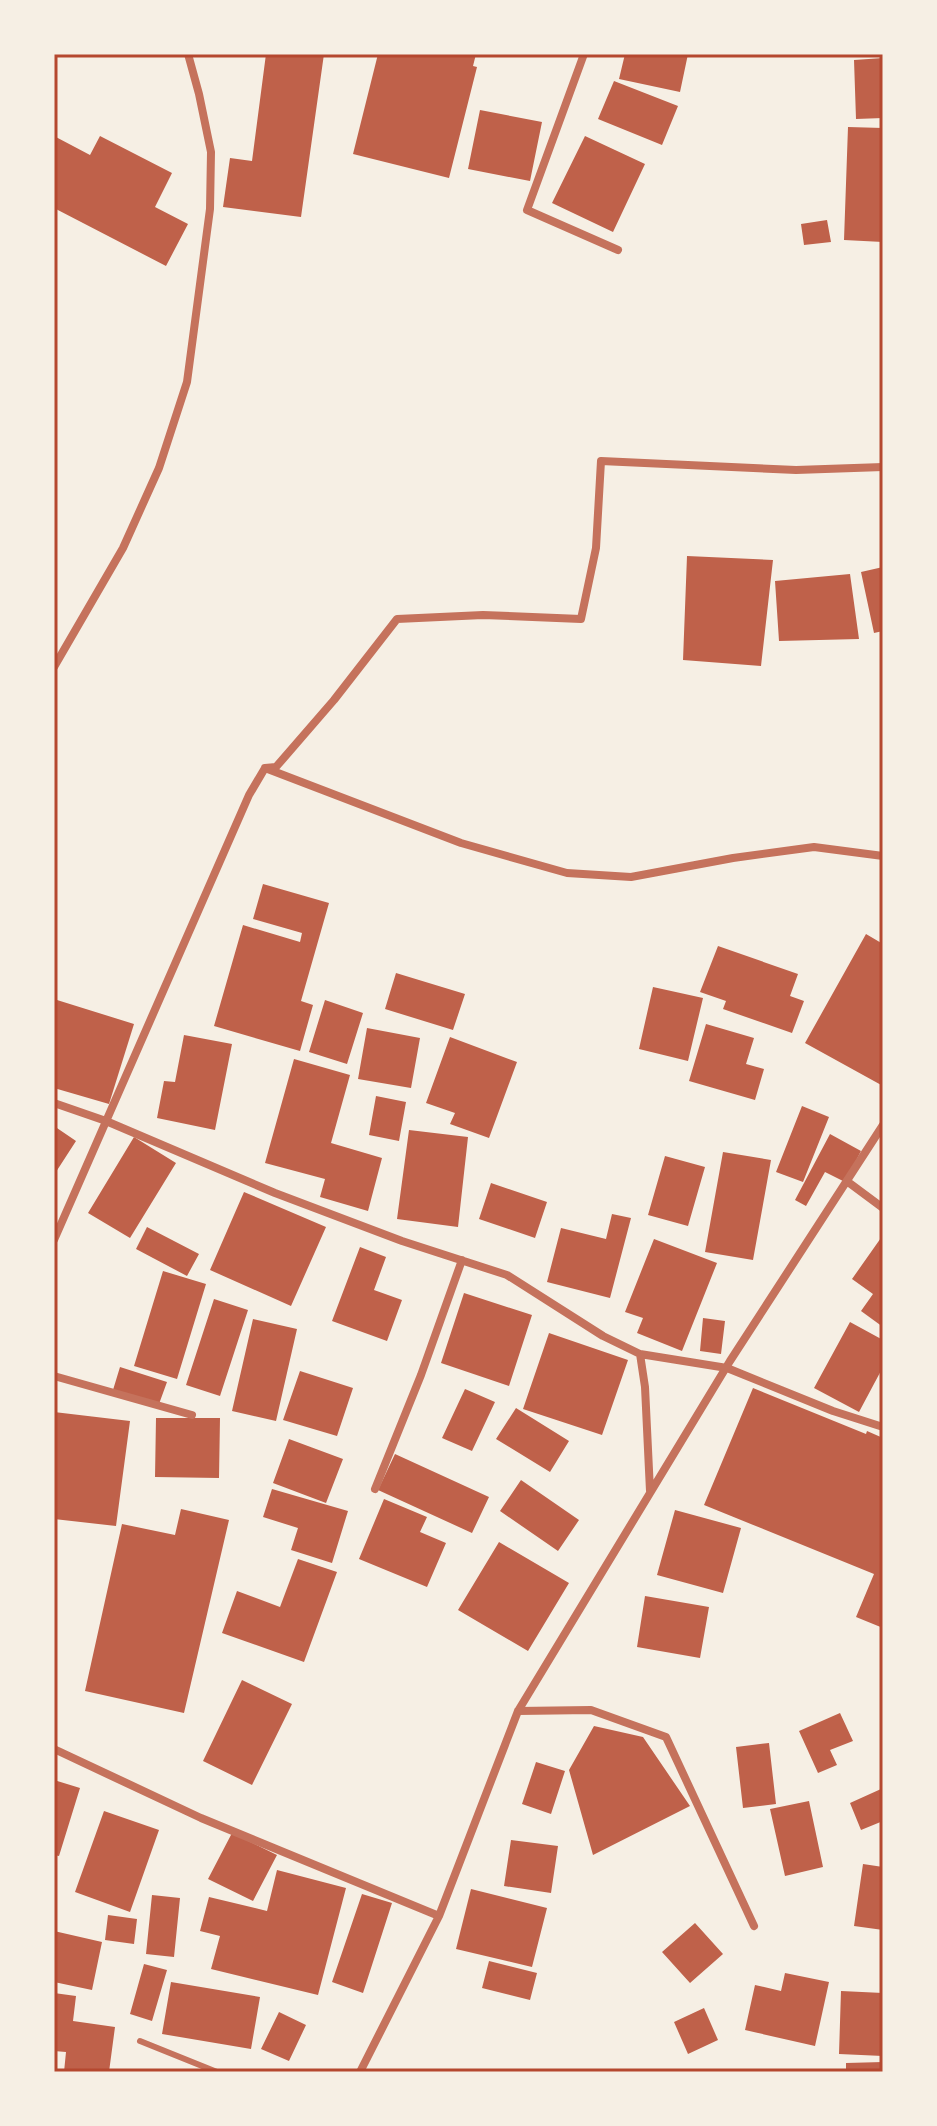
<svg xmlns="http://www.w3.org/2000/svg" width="937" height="2126" font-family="'Space Grotesk',sans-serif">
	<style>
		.building { fill: #bf614a }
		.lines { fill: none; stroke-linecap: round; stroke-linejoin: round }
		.service { stroke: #c5725c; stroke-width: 6 }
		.minor { stroke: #c5725c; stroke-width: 8 }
		.neatline { fill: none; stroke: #b5482f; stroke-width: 3 }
	</style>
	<rect width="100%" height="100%" fill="#f6efe4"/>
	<path class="building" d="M 266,54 L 324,54 L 301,217 L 223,207 L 230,158 L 252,161 Z
		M 378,54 L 476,54 L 473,66 L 477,67 L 449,178 L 353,154 Z
		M 625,54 L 688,54 L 680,92 L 619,79 Z
		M 883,58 L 883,118 L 856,119 L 854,60 Z
		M 614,81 L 678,106 L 662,145 L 598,119 Z
		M 480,110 L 542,122 L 530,181 L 468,169 Z
		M 848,127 L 883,128 L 883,242 L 844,240 Z
		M 54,136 L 90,155 L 100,136 L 172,173 L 155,207 L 188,224 L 166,266 L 54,208 Z
		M 585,136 L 645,164 L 613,232 L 552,203 Z
		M 827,220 L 831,242 L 804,245 L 801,224 Z
		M 687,556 L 773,560 L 761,666 L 683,660 Z
		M 883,567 L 883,631 L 874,633 L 861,572 Z
		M 850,574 L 859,639 L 779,641 L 775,581 Z
		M 263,884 L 329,903 L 301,1001 L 313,1005 L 300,1051 L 214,1026 L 243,925 L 300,942 L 302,933 L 253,919 Z
		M 866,934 L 883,944 L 883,1086 L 805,1043 Z
		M 718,946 L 798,974 L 790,996 L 804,1001 L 792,1033 L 723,1009 L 726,1001 L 700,992 Z
		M 396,973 L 465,994 L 453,1030 L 385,1009 Z
		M 653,987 L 703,998 L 688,1061 L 639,1049 Z
		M 57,1000 L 134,1024 L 109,1104 L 54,1088 L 54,1010 Z
		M 325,1000 L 363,1013 L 347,1064 L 309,1052 Z
		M 706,1024 L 754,1038 L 746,1064 L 764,1069 L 755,1100 L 689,1081 Z
		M 367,1028 L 420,1038 L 411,1088 L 358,1079 Z
		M 184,1035 L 232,1044 L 215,1130 L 157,1118 L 164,1081 L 175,1082 Z
		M 450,1037 L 517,1062 L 489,1138 L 450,1124 L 455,1113 L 426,1103 Z
		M 294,1059 L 350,1075 L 331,1143 L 382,1158 L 368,1211 L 320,1197 L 325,1179 L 265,1163 Z
		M 376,1096 L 406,1102 L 399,1141 L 369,1135 Z
		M 802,1106 L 829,1117 L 803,1182 L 776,1172 Z
		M 54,1126 L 76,1141 L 54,1175 Z
		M 409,1130 L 468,1137 L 458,1227 L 397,1219 Z
		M 830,1134 L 861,1151 L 845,1182 L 825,1172 L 806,1206 L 795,1200 Z
		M 134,1137 L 176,1163 L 130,1238 L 88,1213 Z
		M 723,1152 L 771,1160 L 753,1260 L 705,1252 Z
		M 665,1156 L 705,1167 L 688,1226 L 648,1215 Z
		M 491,1183 L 547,1202 L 535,1238 L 479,1219 Z
		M 244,1192 L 326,1227 L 291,1306 L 210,1270 Z
		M 612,1214 L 631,1218 L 610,1298 L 547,1282 L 561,1228 L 606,1239 Z
		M 147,1227 L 199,1254 L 187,1276 L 136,1249 Z
		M 883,1235 L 883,1327 L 861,1311 L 873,1294 L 852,1279 Z
		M 654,1239 L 717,1263 L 682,1351 L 637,1333 L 643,1318 L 625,1312 Z
		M 360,1247 L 386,1257 L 374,1290 L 402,1300 L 387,1341 L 332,1321 Z
		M 163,1271 L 206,1284 L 177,1379 L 134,1366 Z
		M 464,1293 L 532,1315 L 509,1386 L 441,1363 Z
		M 214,1299 L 248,1310 L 220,1396 L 186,1385 Z
		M 703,1318 L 725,1321 L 721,1354 L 700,1351 Z
		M 253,1319 L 297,1329 L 276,1421 L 232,1411 Z
		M 850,1322 L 883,1340 L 883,1367 L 859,1412 L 814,1388 Z
		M 549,1333 L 628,1360 L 602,1435 L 523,1409 Z
		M 120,1367 L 167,1382 L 159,1404 L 113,1390 Z
		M 300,1371 L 353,1388 L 337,1436 L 283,1420 Z
		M 753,1388 L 866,1434 L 867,1431 L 883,1438 L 883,1628 L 856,1617 L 874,1574 L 704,1505 Z
		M 465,1389 L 495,1402 L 472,1451 L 442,1438 Z
		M 516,1408 L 569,1441 L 550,1472 L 496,1439 Z
		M 54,1412 L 130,1421 L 116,1526 L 54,1519 Z
		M 156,1418 L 220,1418 L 219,1478 L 155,1477 Z
		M 289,1439 L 343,1459 L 326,1503 L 273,1483 Z
		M 395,1454 L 489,1497 L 472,1533 L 378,1490 Z
		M 521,1480 L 579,1520 L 558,1551 L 500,1511 Z
		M 272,1489 L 348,1511 L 332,1563 L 291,1550 L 298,1528 L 263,1517 Z
		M 384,1499 L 427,1517 L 420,1532 L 446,1543 L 427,1587 L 359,1559 Z
		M 181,1509 L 229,1520 L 184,1713 L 85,1691 L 122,1524 L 175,1535 Z
		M 675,1510 L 741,1528 L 723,1593 L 657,1575 Z
		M 499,1542 L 569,1583 L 528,1651 L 458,1610 Z
		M 298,1559 L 337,1572 L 304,1662 L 222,1633 L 237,1591 L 280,1607 Z
		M 645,1596 L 709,1607 L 700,1658 L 637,1647 Z
		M 242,1680 L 292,1704 L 252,1785 L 203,1761 Z
		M 840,1713 L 853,1741 L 830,1750 L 837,1765 L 818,1773 L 799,1731 Z
		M 594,1726 L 643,1737 L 690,1806 L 593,1855 L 569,1770 Z
		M 769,1743 L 776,1804 L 743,1808 L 736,1747 Z
		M 536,1762 L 565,1771 L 551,1814 L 522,1804 Z
		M 54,1780 L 80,1788 L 59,1856 L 54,1855 Z
		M 881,1789 L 883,1821 L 861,1830 L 850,1803 Z
		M 809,1801 L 823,1867 L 785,1876 L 770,1809 Z
		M 104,1811 L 159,1830 L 130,1912 L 75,1892 Z
		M 232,1833 L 277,1855 L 253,1901 L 208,1879 Z
		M 511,1840 L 558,1846 L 551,1893 L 504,1886 Z
		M 863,1864 L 883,1867 L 883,1930 L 854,1926 Z
		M 277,1870 L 346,1888 L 318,1995 L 211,1969 L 220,1936 L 200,1931 L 209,1897 L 267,1911 Z
		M 471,1889 L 547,1908 L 532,1967 L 456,1949 Z
		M 362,1894 L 392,1903 L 363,1993 L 332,1982 Z
		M 152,1895 L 180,1898 L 174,1957 L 146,1954 Z
		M 108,1915 L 137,1919 L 134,1944 L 105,1940 Z
		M 695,1923 L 723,1954 L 690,1983 L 662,1952 Z
		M 54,1931 L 102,1942 L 92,1990 L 54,1982 Z
		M 489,1961 L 537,1973 L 530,2000 L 482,1988 Z
		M 144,1964 L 167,1970 L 152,2021 L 130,2014 Z
		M 785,1973 L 829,1982 L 815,2046 L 745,2030 L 755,1985 L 781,1991 Z
		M 171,1982 L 260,1997 L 251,2049 L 162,2034 Z
		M 841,1991 L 883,1993 L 883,2056 L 839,2054 Z
		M 54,1993 L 76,1996 L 73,2021 L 115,2027 L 109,2072 L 64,2072 L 66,2052 L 54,2051 Z
		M 704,2008 L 718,2040 L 688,2054 L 674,2022 Z
		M 279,2012 L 306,2025 L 289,2061 L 261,2049 Z
		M 883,2062 L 883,2072 L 846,2072 L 846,2063 Z"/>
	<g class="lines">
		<path class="service" d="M 140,2041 L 217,2072"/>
		<path class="minor" d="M 584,54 L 527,210 L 618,250
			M 54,667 L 123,548 L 159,468 L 187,382 L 210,209 L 211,152 L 199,94 L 188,54
			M 265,768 L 276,767 L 334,700 L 397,619 L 483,615 L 581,619 L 596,548 L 601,461 L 796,470 L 883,467
			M 54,1103 L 106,1121 L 275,1193 L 402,1241 L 507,1275 L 603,1336 L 640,1354 L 645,1387 L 650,1491
			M 848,1182 L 883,1208
			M 54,1240 L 249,795 L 265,768 L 461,843 L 567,873 L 631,877 L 733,858 L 814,847 L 883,856
			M 640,1354 L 727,1368 L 833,1411 L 883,1427
			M 54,1376 L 192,1415
			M 375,1489 L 421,1375 L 462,1260
			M 518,1711 L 591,1710 L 666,1737 L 754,1926
			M 54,1749 L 201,1818 L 439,1916
			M 360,2072 L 439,1916 L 518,1711 L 730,1361 L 883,1125"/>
	</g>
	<rect width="937" height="2126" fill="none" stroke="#f6efe4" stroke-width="112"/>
	<rect x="56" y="56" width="825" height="2014" class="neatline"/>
</svg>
